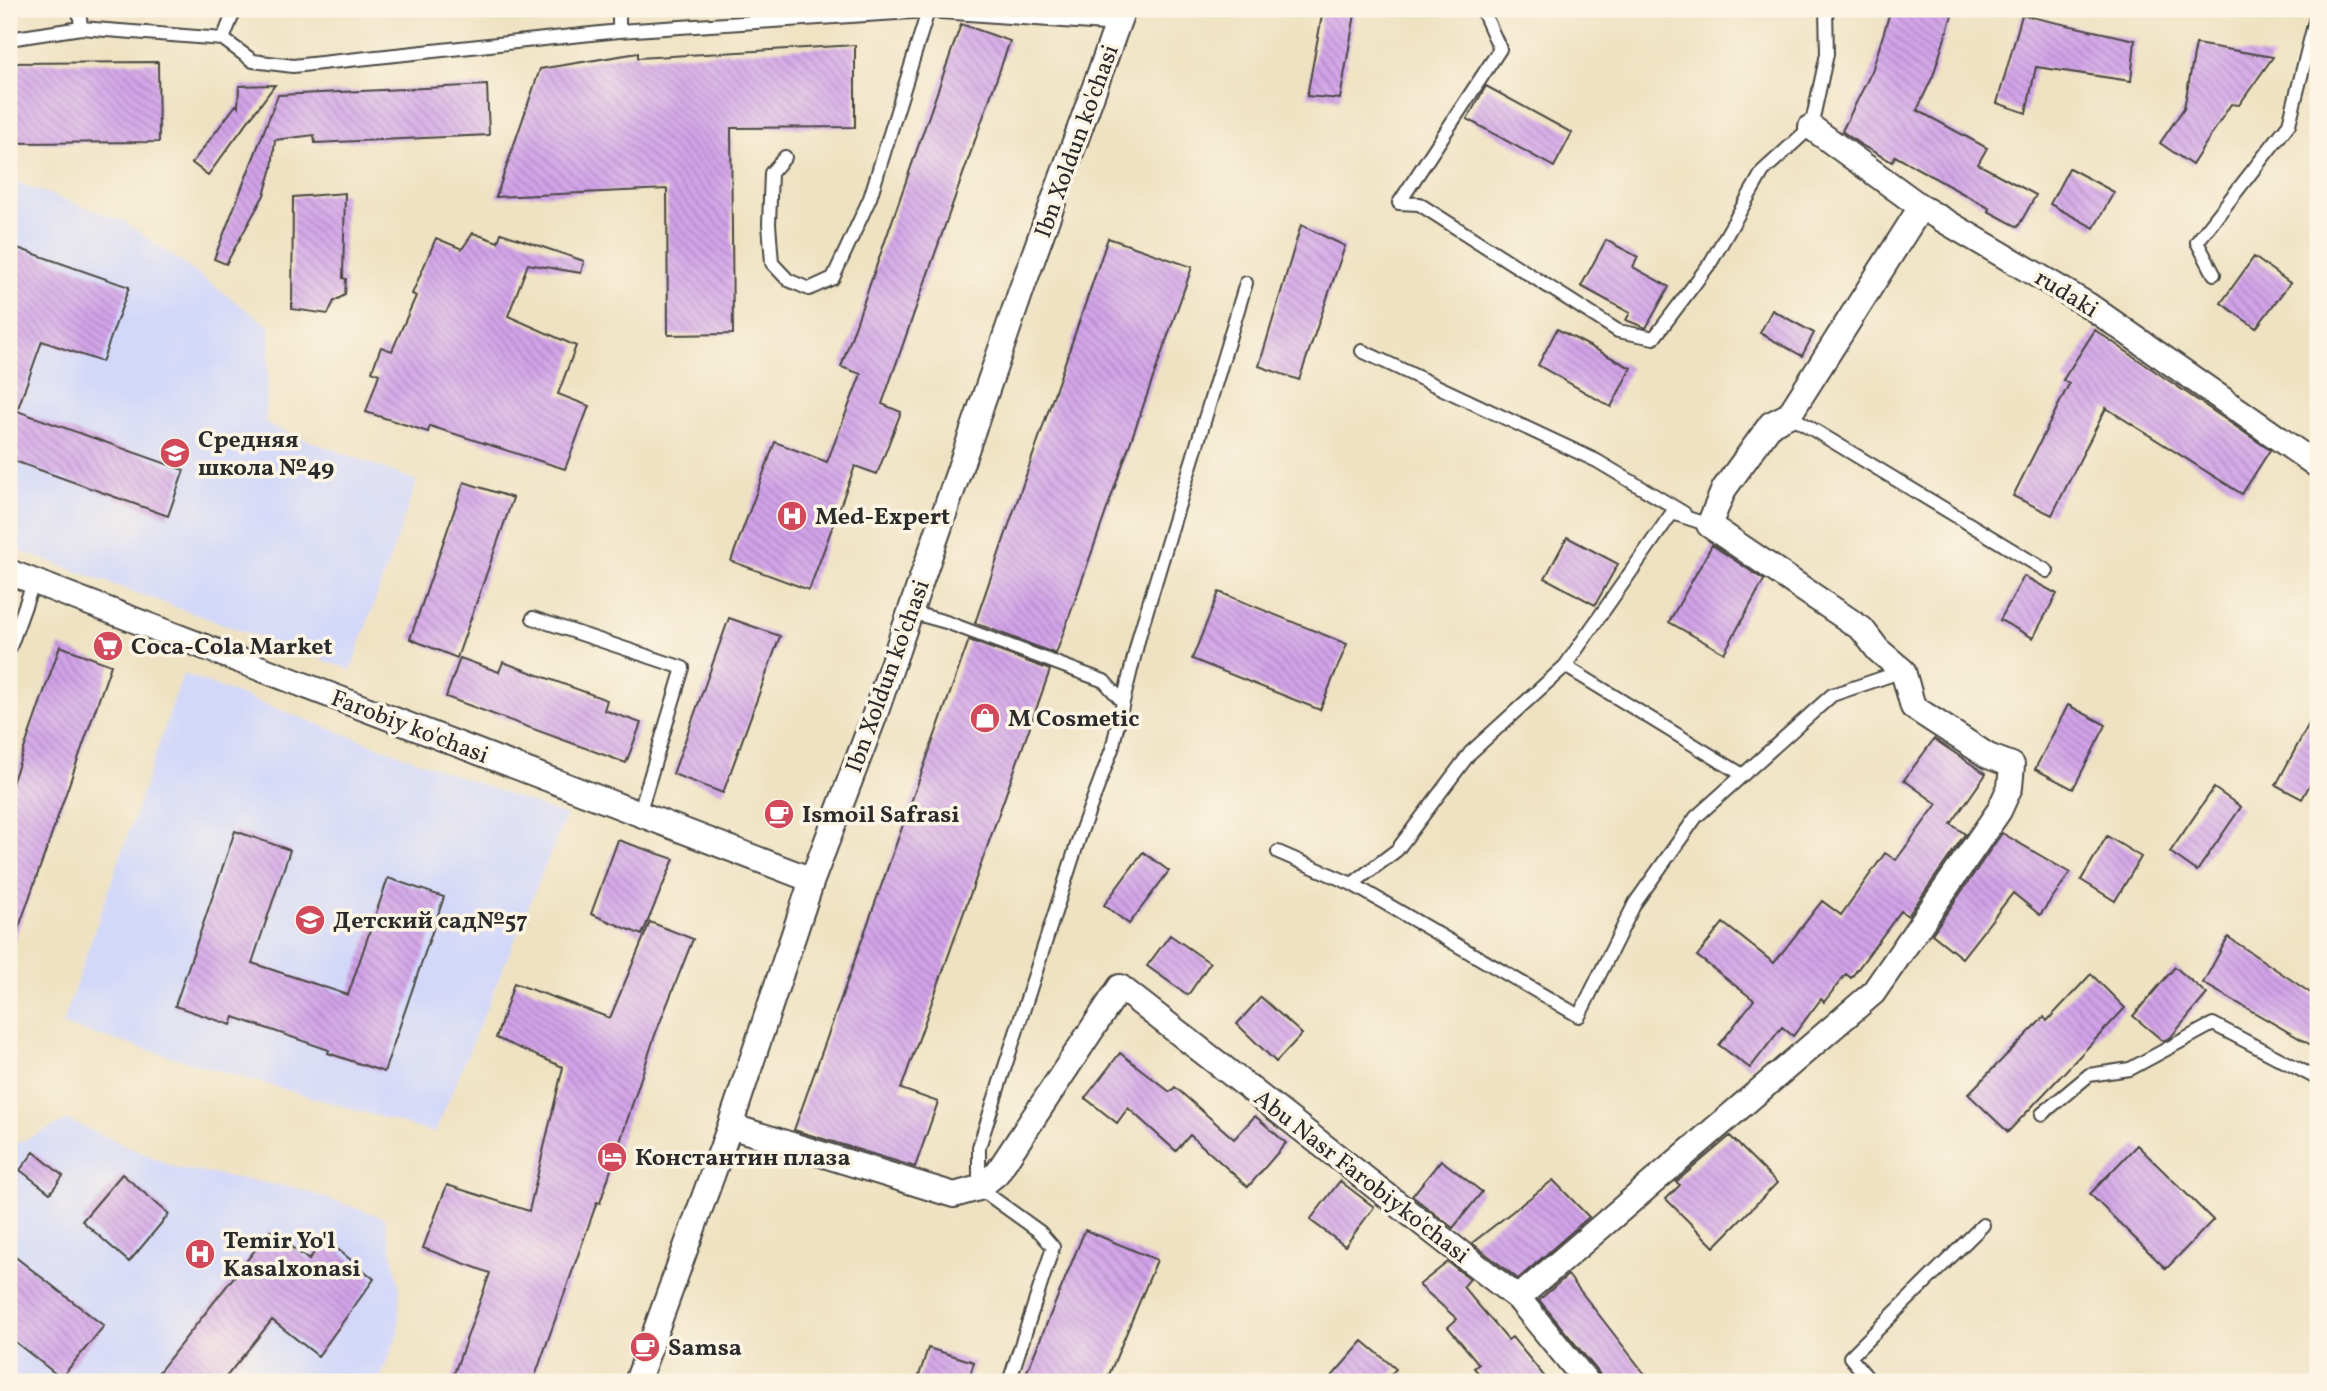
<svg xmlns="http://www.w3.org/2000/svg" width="2327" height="1391" font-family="Vollkorn,serif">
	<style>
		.built { fill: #d3d8f9 }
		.building { fill: url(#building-back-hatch) }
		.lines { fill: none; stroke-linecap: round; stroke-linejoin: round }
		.lane-casing { stroke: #484642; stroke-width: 16 }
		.street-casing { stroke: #484642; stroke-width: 28 }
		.lane { stroke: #fff; stroke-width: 12 }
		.street { stroke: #fff; stroke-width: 24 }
		.labels { text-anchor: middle; stroke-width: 7; stroke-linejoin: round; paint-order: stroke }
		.street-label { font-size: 24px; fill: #2b2b2b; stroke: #fcf5e5 }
		.poi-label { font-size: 24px; font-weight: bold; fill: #2b2b2b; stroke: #fcf5e5; text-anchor: start }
	</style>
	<defs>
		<pattern id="building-back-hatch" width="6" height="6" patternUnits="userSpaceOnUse" patternTransform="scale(1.75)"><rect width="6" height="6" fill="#d2a3e9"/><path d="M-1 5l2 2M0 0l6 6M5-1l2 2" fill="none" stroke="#ab85bd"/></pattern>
	</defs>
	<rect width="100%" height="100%" fill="#fcf5e5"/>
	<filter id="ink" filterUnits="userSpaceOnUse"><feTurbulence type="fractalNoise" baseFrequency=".0143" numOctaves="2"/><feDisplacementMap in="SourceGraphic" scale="14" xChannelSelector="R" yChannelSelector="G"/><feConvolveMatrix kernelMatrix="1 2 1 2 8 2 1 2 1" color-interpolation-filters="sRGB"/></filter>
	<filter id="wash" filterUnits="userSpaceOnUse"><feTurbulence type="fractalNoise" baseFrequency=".00686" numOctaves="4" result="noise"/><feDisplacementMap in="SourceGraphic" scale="28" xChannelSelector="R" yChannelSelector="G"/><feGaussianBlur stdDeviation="1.57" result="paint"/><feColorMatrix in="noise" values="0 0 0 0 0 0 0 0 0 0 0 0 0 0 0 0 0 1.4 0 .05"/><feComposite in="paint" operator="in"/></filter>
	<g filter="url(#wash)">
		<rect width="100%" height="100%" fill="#efe2c2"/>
		<path class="built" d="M 9,180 L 124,221 L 271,327 L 265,424 L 417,481 L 351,670 L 9,547 Z
			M 183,674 L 566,816 L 435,1133 L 62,1025 Z
			M 68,1120 L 177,1168 L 296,1188 L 385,1218 L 400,1289 L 398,1334 L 379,1382 L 9,1382 L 9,1147 Z"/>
		<g id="blocks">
			<path class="building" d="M 1891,9 L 1954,9 L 1933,76 L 1917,110 L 1987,148 L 1978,164 L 2036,195 L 2018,227 L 1988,211 L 1989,208 L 1895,156 L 1892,162 L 1861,145 L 1842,131 L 1872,71 Z
				M 1323,10 L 1355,14 L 1340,99 L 1307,96 Z
				M 2022,15 L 2135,40 L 2131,81 L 2036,67 L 2026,113 L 1997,103 Z
				M 961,24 L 1010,41 L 882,404 L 901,412 L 877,474 L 855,466 L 809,590 L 731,561 L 775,442 L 827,462 L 861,374 L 841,367 Z
				M 2196,44 L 2273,57 L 2239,105 L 2231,104 L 2192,165 L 2160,143 L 2184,108 Z
				M 855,45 L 855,127 L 731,128 L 733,334 L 668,335 L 667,189 L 496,197 L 540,69 L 638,53 L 638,58 Z
				M 158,62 L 159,142 L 9,143 L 9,63 Z
				M 275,85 L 208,175 L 192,163 L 236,105 L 238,107 L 239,86 Z
				M 487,85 L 489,135 L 315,143 L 314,135 L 275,140 L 272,168 L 264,195 L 226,264 L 214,259 L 278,95 Z
				M 1486,86 L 1572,133 L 1554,167 L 1467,119 Z
				M 2069,168 L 2114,192 L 2094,228 L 2050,204 Z
				M 345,193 L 343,278 L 346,279 L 345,295 L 334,301 L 328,314 L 292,309 L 293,197 Z
				M 1301,225 L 1345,246 L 1299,380 L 1259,366 Z
				M 473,233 L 498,242 L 501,233 L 584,261 L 581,273 L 528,264 L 508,316 L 576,346 L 558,394 L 589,406 L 565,469 L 430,426 L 428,432 L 366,412 L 379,374 L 372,371 L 381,347 L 392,351 L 416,296 L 412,294 L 436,238 L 462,249 Z
				M 1108,238 L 1192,267 L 1056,654 L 975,623 Z
				M 1606,240 L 1638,257 L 1633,267 L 1669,287 L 1646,328 L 1626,320 L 1630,313 L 1581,286 Z
				M 9,245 L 129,287 L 102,362 L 42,341 L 17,411 L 184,470 L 168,516 L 9,459 Z
				M 2254,257 L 2290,283 L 2256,328 L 2221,303 Z
				M 1772,310 L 1814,333 L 1802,356 L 1760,333 Z
				M 1557,329 L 1631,368 L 1611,407 L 1538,365 Z
				M 2095,330 L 2270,450 L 2242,494 L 2106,408 L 2052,515 L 2013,496 L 2069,384 L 2063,380 Z
				M 464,482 L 513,498 L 457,658 L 410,639 Z
				M 1567,537 L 1618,564 L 1595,605 L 1545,578 Z
				M 1712,545 L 1764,580 L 1724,653 L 1669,622 Z
				M 2024,576 L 2057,594 L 2033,638 L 2000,620 Z
				M 1219,592 L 1347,644 L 1320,710 L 1192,659 Z
				M 729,618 L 780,636 L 723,793 L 673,774 Z
				M 969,640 L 1050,670 L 901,1089 L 938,1102 L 915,1167 L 794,1130 Z
				M 60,646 L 111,665 L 12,947 L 9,946 L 9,792 Z
				M 460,658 L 499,672 L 503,662 L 607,700 L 604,710 L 641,723 L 626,763 L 446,697 Z
				M 2068,705 L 2106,725 L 2073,789 L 2035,769 Z
				M 2318,707 L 2318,770 L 2302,799 L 2276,785 Z
				M 1934,739 L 1986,774 L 1951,824 L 1965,834 L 1908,916 L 1901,911 L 1851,978 L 1846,974 L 1824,1002 L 1821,999 L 1793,1036 L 1782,1027 L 1750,1068 L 1719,1045 L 1754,1000 L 1697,956 L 1723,923 L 1774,963 L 1822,901 L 1841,915 L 1885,853 L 1896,860 L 1937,804 L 1904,780 Z
				M 2214,788 L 2241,807 L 2197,871 L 2170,852 Z
				M 235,831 L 290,850 L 252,963 L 348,995 L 388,878 L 444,897 L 384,1072 L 328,1053 L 329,1050 L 234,1017 L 231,1025 L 175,1006 Z
				M 2002,833 L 2070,873 L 2040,915 L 2013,893 L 1962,958 L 1932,934 Z
				M 2107,836 L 2141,857 L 2115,901 L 2081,880 Z
				M 618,840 L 674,859 L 642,935 L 591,914 Z
				M 1143,852 L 1169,871 L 1129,924 L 1104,905 Z
				M 650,922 L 693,939 L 655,1035 L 600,1203 L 597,1202 L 533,1382 L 451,1382 L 490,1273 L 423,1248 L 447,1185 L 529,1211 L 563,1067 L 496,1038 L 514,983 L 610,1018 Z
				M 1170,935 L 1210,963 L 1188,995 L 1147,966 Z
				M 2228,937 L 2318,998 L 2318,1049 L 2203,983 Z
				M 2175,967 L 2207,994 L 2171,1037 L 2163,1041 L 2133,1016 Z
				M 2091,974 L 2125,1008 L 2008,1132 L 1968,1094 L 2044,1017 L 2047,1021 Z
				M 1261,997 L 1302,1034 L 1276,1062 L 1237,1024 Z
				M 1120,1053 L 1170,1092 L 1175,1087 L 1234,1139 L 1255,1116 L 1286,1143 L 1248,1187 L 1190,1135 L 1176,1151 L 1128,1108 L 1117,1123 L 1085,1098 Z
				M 1730,1136 L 1777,1183 L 1714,1247 L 1666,1199 L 1680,1185 L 1676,1182 Z
				M 2137,1145 L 2213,1220 L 2166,1269 L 2090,1194 Z
				M 34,1152 L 63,1176 L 50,1193 L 20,1170 Z
				M 1441,1160 L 1482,1192 L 1453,1228 L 1412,1196 Z
				M 122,1174 L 169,1214 L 129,1262 L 82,1221 Z
				M 1553,1180 L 1589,1217 L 1518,1279 L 1472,1243 Z
				M 1340,1181 L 1374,1207 L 1345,1246 L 1310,1220 Z
				M 1085,1230 L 1157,1260 L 1106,1382 L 1045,1382 L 1026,1374 Z
				M 270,1231 L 309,1260 L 324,1238 L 374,1279 L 318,1356 L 272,1320 L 222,1382 L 151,1382 Z
				M 9,1252 L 104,1326 L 61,1378 L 9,1337 Z
				M 1448,1262 L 1470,1279 L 1463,1287 L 1508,1340 L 1512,1337 L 1549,1382 L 1486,1382 L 1474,1368 L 1479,1364 L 1448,1327 L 1457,1319 L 1419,1285 Z
				M 1568,1275 L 1651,1382 L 1601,1382 L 1599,1373 L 1539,1300 Z
				M 1363,1341 L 1396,1369 L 1384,1382 L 1327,1382 Z
				M 928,1348 L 974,1362 L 968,1382 L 917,1382 Z"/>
		</g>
	</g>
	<g filter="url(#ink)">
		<use href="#blocks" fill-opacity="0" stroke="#484642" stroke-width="2"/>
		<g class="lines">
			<g class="lane-casing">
				<path id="lane" d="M 79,9 L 81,28
					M 619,9 L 619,31
					M 1482,9 L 1500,49 L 1399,203 L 1419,204 L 1618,331 L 1654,338 L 1711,262 L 1763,171 L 1811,127 L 1827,54 L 1826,9
					M 9,39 L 81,28 L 223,39 L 253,61 L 293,66 L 619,31 L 928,11 L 1118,25
					M 223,39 L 235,9
					M 785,157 L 771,173 L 769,224 L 772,263 L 788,280 L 809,289 L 833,278 L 870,198 L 928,11
					M 2214,274 L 2197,242 L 2289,124 L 2318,9
					M 1362,351 L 1597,461 L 1684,513
					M 1789,415 L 2047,571
					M 1709,525 L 1672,513 L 1565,666 L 1743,775
					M 910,612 L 946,622 L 1104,681 L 1123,702 L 1112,749 L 1082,829 L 979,1147 L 979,1188 L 1040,1232 L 1053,1247 L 1009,1382
					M 533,618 L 683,668 L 639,814
					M 9,650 L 34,581
					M 1123,702 L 1140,633 L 1246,283
					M 1278,852 L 1352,884 L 1397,850 L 1470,753 L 1565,666
					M 1352,884 L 1579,1016 L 1635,903 L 1696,817 L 1832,695 L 1903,671
					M 2042,1114 L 2089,1075 L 2130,1069 L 2213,1024 L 2318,1079
					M 1871,1382 L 1850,1357 L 1983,1225"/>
			</g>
			<g class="street-casing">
				<path id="street" d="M 1811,127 L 1921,207 L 2088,305 L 2318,466
					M 9,572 L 812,880
					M 730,1126 L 954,1195 L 979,1188 L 997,1173 L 1120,987 L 1518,1298 L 1587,1382
					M 1518,1298 L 1873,993 L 1999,811 L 2010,787 L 2012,765 L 1988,756 L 1913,707 L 1903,671 L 1878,650 L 1862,629 L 1709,525 L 1724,489 L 1771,424 L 1789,415 L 1921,207
					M 637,1382 L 730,1126 L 812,880 L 874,717 L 1022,288 L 1123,9"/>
			</g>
			<use href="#lane" class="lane"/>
			<use href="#street" class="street"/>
		</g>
	</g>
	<defs>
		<g id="school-disc" transform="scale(1.575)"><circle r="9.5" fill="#d1495b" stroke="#fcf5e5"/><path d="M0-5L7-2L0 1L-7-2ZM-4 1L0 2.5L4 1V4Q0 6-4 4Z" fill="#fff"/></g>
		<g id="hospital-disc" transform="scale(1.575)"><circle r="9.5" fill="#d1495b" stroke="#fcf5e5"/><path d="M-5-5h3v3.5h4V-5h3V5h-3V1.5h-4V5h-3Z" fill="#fff"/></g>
		<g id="supermarket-disc" transform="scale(1.575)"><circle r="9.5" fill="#d1495b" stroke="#fcf5e5"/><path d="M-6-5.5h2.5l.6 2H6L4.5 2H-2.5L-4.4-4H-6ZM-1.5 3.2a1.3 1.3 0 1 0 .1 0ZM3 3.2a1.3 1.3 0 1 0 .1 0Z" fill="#fff"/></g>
		<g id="shop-disc" transform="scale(1.575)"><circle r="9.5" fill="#d1495b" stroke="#fcf5e5"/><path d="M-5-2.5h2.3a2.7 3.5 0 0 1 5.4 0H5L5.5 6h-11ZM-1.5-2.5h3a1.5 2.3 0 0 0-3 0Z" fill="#fff"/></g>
		<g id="cafe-disc" transform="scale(1.575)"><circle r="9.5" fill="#d1495b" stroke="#fcf5e5"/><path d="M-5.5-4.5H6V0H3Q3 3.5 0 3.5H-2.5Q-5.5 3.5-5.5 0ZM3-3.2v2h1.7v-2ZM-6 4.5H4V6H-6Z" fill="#fff"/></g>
		<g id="hotel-disc" transform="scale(1.575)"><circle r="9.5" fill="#d1495b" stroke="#fcf5e5"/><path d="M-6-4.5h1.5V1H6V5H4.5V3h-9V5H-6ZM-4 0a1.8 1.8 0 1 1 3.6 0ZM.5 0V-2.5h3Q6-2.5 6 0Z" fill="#fff"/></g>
	</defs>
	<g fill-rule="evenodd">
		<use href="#school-disc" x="175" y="453"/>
		<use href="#hospital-disc" x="792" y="516"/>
		<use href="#supermarket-disc" x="108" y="646"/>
		<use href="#shop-disc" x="985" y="718"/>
		<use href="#cafe-disc" x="779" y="814"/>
		<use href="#school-disc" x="310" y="920"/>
		<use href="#hotel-disc" x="612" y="1157"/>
		<use href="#hospital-disc" x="200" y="1254"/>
		<use href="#cafe-disc" x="645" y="1347"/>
	</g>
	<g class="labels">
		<g class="street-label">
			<text transform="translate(1076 141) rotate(-70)" y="8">Ibn Xoldun ko'chasi</text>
			<text transform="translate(2067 293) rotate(32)" y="8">rudaki</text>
			<text transform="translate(887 676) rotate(-70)" y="8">Ibn Xoldun ko'chasi</text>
			<text transform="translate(410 726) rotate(21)" y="8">Farobiy ko'chasi</text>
			<text transform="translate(1362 1176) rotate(38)" y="8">Abu Nasr Farobiyko'chasi</text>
		</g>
		<g class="poi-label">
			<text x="198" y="447">Средняя<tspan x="198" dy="28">школа №49</tspan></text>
			<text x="815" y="524">Med-Expert</text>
			<text x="131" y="654">Coca-Cola Market</text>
			<text x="1008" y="726">M Cosmetic</text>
			<text x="802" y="822">Ismoil Safrasi</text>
			<text x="333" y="928">Детский сад№57</text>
			<text x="635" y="1165">Константин плаза</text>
			<text x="223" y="1248">Temir Yo'l<tspan x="223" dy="28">Kasalxonasi</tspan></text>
			<text x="668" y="1355">Samsa</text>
		</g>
	</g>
	<rect width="2327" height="1391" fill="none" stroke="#fcf5e5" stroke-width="35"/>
</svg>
